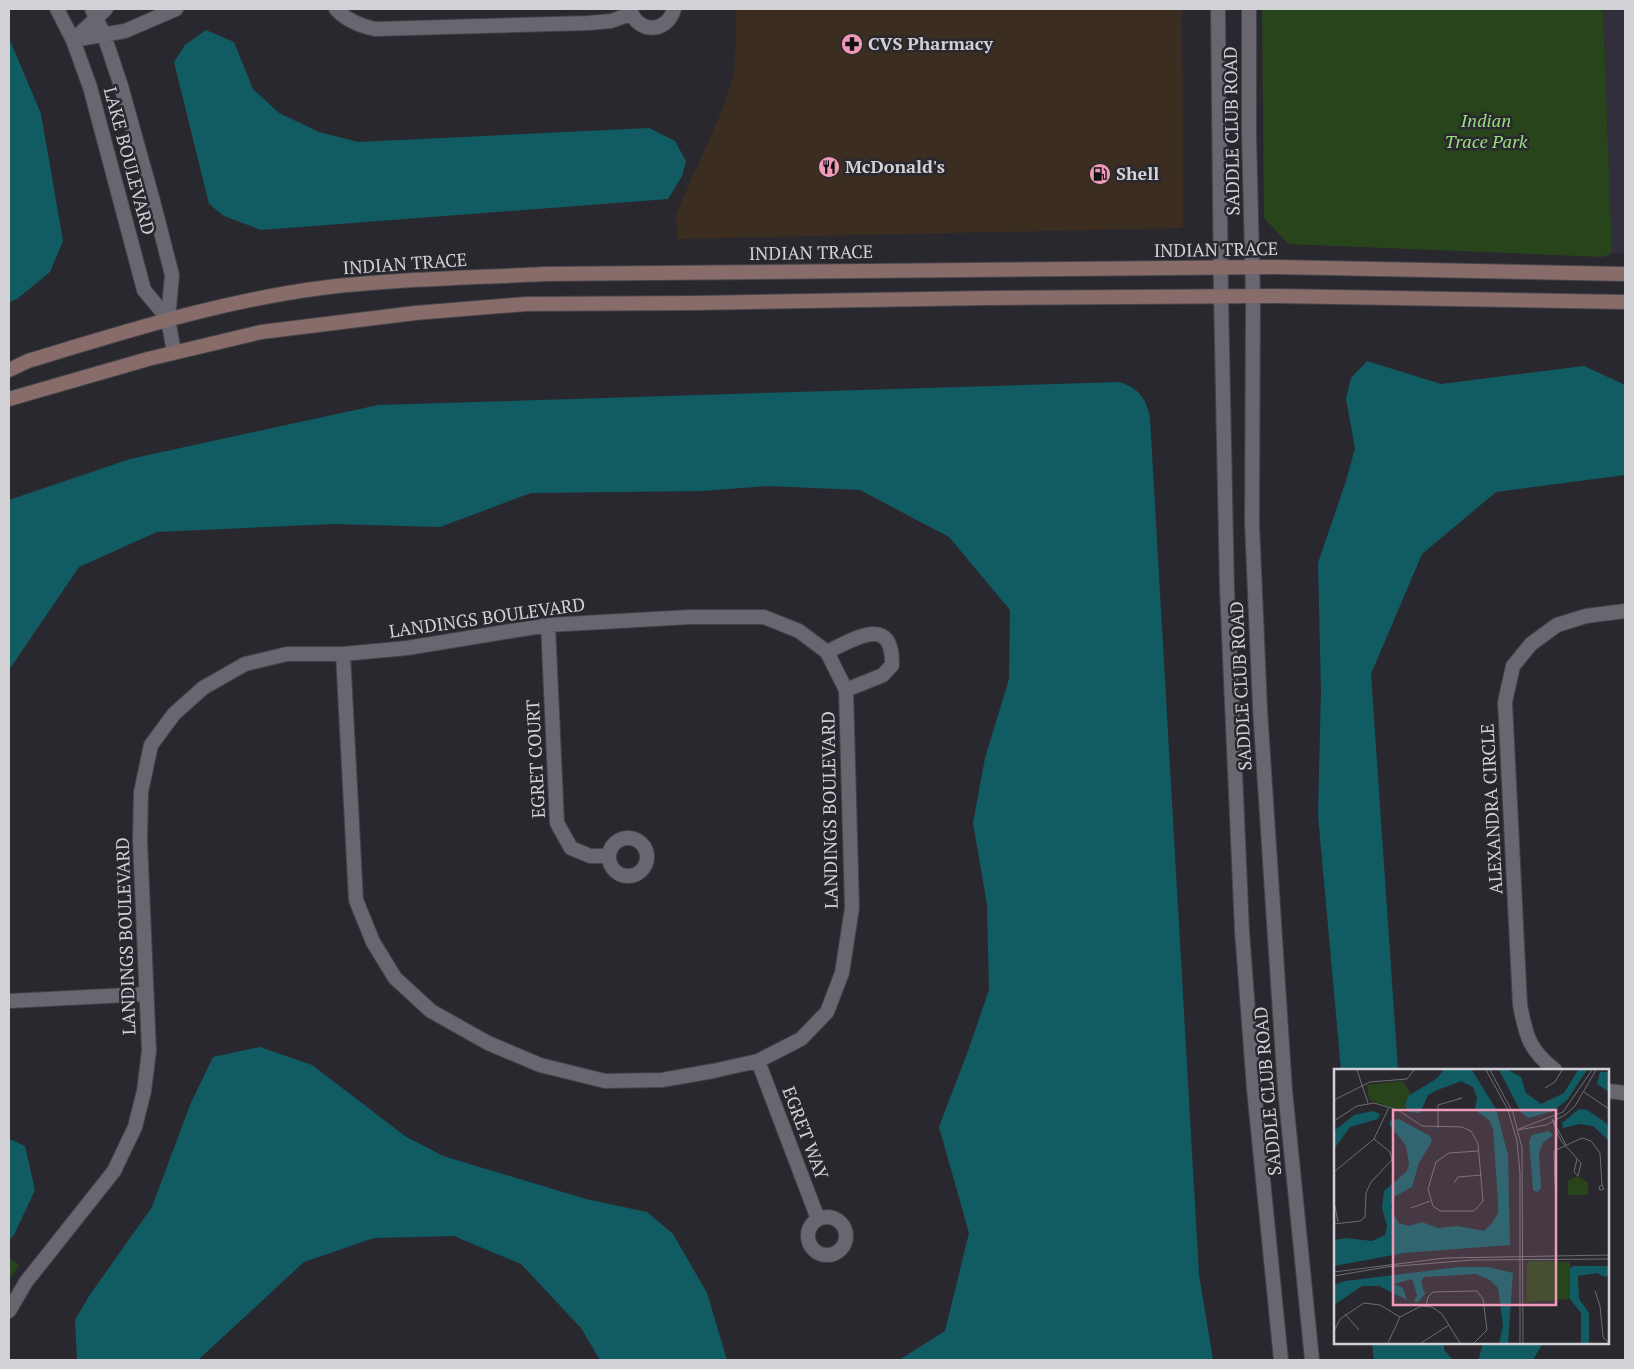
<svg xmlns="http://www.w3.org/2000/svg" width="1634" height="1369" font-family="'PT Serif',serif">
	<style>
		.commercial { fill: #3c2d21 }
		.built { fill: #312f3c }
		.green { fill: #28441b }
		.water { fill: #115c63 }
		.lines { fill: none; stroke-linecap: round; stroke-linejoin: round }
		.minor-casing { stroke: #444349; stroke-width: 16 }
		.tertiary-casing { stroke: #444349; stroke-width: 16 }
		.secondary-casing { stroke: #444349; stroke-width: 16 }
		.minor { stroke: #68666f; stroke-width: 14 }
		.tertiary { stroke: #68666f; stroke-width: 14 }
		.secondary { stroke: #876c69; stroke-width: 14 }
		.labels { text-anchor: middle; stroke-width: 5; stroke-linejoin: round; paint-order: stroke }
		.poi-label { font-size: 18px; font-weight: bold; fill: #d2d1d6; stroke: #29282f; text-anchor: start }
		.park-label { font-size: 18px; font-style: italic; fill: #9bdf7e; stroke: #29282f }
		.street-label { font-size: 18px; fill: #d2d1d6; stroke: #29282f }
		.inset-road { fill: none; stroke: #6d6c72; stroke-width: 1 }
		.view { fill: #ef9ab8; fill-opacity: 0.15; stroke: #ef9ab8; stroke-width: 2.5 }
		.inset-edge { fill: none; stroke: #d2d1d6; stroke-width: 2.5 }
	</style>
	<rect width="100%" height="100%" fill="#29282f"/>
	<path class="commercial" d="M 736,9 L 1182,9 L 1183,228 L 677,239 L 676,214 L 724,106 L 734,73 L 736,38 Z"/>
	<path class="built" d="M 1603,9 L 1625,9 L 1625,253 L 1612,253 Z"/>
	<path class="green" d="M 1262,9 L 1603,9 L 1612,253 L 1603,257 L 1288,244 L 1264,218 Z
		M 9,1258 L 19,1265 L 9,1280 Z"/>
	<path class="water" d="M 206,30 L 234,42 L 253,89 L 279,113 L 319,132 L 358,142 L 649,128 L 675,141 L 686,161 L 682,176 L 668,199 L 261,230 L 224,216 L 209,204 L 174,62 L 185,45 Z
		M 9,38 L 41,114 L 63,241 L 50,272 L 17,299 L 9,302 Z
		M 1367,361 L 1441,384 L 1584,366 L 1625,385 L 1625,475 L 1496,492 L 1422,554 L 1371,674 L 1398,1070 L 1341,1070 L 1318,815 L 1321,691 L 1318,563 L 1346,481 L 1355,448 L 1346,399 L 1351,378 Z
		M 1119,382 C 1139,388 1146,398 1150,418 L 1199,1275 L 1213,1360 L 899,1360 L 945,1331 L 969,1233 L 939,1127 L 968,1051 L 989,990 L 987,904 L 973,823 L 985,758 L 1009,679 L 1010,610 L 949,537 L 860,490 L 768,486 L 702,491 L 531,493 L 440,527 L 334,524 L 157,532 L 79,567 L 9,670 L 9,500 L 130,459 L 378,405 Z
		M 260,1047 L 312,1065 L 405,1136 L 443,1156 L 586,1199 L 647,1212 L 673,1234 L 707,1293 L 727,1360 L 600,1360 L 581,1328 L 521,1264 L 454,1236 L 374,1238 L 304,1262 L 198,1360 L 77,1360 L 75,1320 L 89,1296 L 152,1207 L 190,1105 L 213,1057 Z
		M 9,1139 L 25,1146 L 35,1190 L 14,1235 L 9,1240 Z
		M 1372,1343 L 1444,1343 L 1444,1350 L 1453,1360 L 1374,1360 Z
		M 1483,1343 L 1543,1343 L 1533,1360 L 1475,1360 L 1479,1358 Z"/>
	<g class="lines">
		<g class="minor-casing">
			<path id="minor" d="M 57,9 L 73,40 L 90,87 L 144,290 L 168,319
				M 92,9 L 104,35 L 121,86 L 153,201 L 172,275 L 168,319 L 174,352
				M 106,9 L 73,40 L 125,31 L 176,9
				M 336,9 C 346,20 361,26 375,29 L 589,23 L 611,21 L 631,14
				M 630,9 C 637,34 667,34 674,9
				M 548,625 L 557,823 L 571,848 L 590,856 L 609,856
				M 827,652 C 854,639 893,613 892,665 L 883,675 L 846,690
				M609 857a19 19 0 1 1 38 0a19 19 0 1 1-38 0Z
				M 9,1001 L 147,994
				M 758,1061 L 818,1219
				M 1555,1070 C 1529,1050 1526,1036 1520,1005 L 1505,702 L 1513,666 L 1531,644 L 1557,625 L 1586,616 L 1625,611
				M 1608,1091 L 1625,1093
				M808 1236a19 19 0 1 1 38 0a19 19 0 1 1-38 0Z
				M 9,1311 L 26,1282 L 114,1171 L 135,1127 L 144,1091 L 149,1051 L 140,840 L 141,792 L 151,745 L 174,714 L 203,688 L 245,664 L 287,654 L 343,654 L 407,648 L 548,625 L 690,617 L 764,617 L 799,631 L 827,652 L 846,690 L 852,908 L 842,973 L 827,1012 L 801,1039 L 758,1061 L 713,1071 L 662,1080 L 605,1081 L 540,1065 L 488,1043 L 431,1011 L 395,978 L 373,942 L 356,900 L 343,654"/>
		</g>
		<g class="tertiary-casing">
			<path id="tertiary" d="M 1218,9 L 1221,298 L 1227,589 L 1242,931 L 1254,1089 L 1281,1360
				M 1249,9 L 1249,135 L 1253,297 L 1252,523 L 1260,709 L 1285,1090 L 1312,1360"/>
		</g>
		<g class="secondary-casing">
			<path id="secondary" d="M 9,370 L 28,361 C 124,332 221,301 321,288 C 395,279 470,278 544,274 L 1277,267 L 1625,274
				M 9,399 L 148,359 L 261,332 L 415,313 L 526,304 L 696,303 L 986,298 L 1277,296 L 1625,302"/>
		</g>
		<use href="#minor" class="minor"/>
		<use href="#tertiary" class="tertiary"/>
		<use href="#secondary" class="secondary"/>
	</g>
	<defs>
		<g id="pharmacy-disc" transform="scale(1.125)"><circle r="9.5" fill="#ef9ab8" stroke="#29282f"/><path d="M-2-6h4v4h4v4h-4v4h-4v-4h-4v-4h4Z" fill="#111"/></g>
		<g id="restaurant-disc" transform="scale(1.125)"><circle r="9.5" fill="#ef9ab8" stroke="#29282f"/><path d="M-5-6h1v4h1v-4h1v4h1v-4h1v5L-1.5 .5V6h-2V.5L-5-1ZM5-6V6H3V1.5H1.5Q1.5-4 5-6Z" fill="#111"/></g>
		<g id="fuel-disc" transform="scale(1.125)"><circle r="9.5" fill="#ef9ab8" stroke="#29282f"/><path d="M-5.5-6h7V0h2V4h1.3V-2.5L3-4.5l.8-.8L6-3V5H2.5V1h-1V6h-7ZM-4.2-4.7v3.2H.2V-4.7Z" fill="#111"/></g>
	</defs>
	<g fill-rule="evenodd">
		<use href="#pharmacy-disc" x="852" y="44"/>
		<use href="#restaurant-disc" x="829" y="167"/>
		<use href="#fuel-disc" x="1100" y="174"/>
	</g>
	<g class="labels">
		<g class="poi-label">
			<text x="868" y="50">CVS Pharmacy</text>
			<text x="845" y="173">McDonald's</text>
			<text x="1116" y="180">Shell</text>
		</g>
		<g class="park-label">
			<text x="1486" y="127">Indian<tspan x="1486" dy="21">Trace Park</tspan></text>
		</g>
		<g class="street-label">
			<text transform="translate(1232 131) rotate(-91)" y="6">SADDLE CLUB ROAD</text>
			<text transform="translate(129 161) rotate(75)" y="6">LAKE BOULEVARD</text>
			<text transform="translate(1216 250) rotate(-1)" y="6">INDIAN TRACE</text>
			<text transform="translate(811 253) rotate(-1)" y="6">INDIAN TRACE</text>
			<text transform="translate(405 264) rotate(-4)" y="6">INDIAN TRACE</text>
			<text transform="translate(487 618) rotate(-8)" y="6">LANDINGS BOULEVARD</text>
			<text transform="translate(1241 686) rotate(-93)" y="6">SADDLE CLUB ROAD</text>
			<text transform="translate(536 759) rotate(-93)" y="6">EGRET COURT</text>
			<text transform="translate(1492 809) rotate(-93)" y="6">ALEXANDRA CIRCLE</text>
			<text transform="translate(830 810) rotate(-91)" y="6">LANDINGS BOULEVARD</text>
			<text transform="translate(126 936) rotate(-92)" y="6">LANDINGS BOULEVARD</text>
			<text transform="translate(1268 1091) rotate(-95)" y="6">SADDLE CLUB ROAD</text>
			<text transform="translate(805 1133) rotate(69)" y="6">EGRET WAY</text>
		</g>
	</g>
	<g transform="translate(1334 1069)">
		<rect width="275" height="275" fill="#29282f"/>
		<path d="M 69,12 L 77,25 L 72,31 L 72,43 L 35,31 L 33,16 ZM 244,107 L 254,114 L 254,126 L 234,126 L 234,112 ZM 196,192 L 236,193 L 236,230 L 192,233 L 193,195 Z" fill="#28441b"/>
		<path d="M 110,1 L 138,1 L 162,40 L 174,86 L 176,176 L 70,184 L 0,197 L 0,171 L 12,169 L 38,172 L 51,166 L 53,157 L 48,139 L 50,122 L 72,103 L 75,95 L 72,77 L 55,55 L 57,51 L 65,50 L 96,67 L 98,72 L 85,94 L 78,118 L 60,128 L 57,138 L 64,154 L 75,157 L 88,153 L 104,159 L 124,157 L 150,162 L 158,154 L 164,144 L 164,133 L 159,60 L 155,51 L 141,41 L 143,28 L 139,18 L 127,12 L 101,22 L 94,26 L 86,44 L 75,43 L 71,37 L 74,27 L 102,10 ZM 165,1 L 174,1 L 187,8 L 192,24 L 207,35 L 230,24 L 244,1 L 253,1 L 233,31 L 219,42 L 194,49 L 187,43 ZM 266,3 L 275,3 L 275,23 L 263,15 ZM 245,40 L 253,41 L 271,53 L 275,59 L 275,72 L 259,57 L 245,55 L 229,59 L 228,54 ZM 39,42 L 46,45 L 44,50 L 16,58 L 0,80 L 0,62 L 20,46 ZM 215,62 L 219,66 L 209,74 L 205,84 L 207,119 L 203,123 L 199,121 L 195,72 L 198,66 ZM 240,197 L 275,197 L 275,206 L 271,208 L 263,204 L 244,207 L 245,230 L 255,244 L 255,274 L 247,274 L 247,244 L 236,230 L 236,199 ZM 125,198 L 155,198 L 179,204 L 174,274 L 165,274 L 169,257 L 164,219 L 156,211 L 142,205 L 90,208 L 87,213 L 91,225 L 84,233 L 80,233 L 83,226 L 78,210 L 60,215 L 69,219 L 73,231 L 45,217 L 28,217 L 0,236 L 0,216 L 11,212 Z" fill="#115c63"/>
		<path class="inset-road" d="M 23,1 L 34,34M 152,1 L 174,41 L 183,72 L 186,104 L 186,274M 156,1 L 179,44 L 188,79 L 189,274M 211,19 L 221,13 L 228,1M 250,23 L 275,40M 0,31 L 36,13 L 73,10 L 80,1M 0,52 L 23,37 L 40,34 L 64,41 L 88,57 L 128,58 L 137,62 L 144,75 L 149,132 L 140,142 L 106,142 L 99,137 L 94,120 L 102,93 L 115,84 L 144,82M 104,59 L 104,36 L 128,29 L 124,30M 185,60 L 229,43 L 258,1M 184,61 L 212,56 L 231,46 L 241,37 L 262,1M 232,76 L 218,50 L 225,68 L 228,73 L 247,94 L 244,107 L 240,103 L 243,90M 0,103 L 40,70 L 55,38M 120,114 L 124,108 L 148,106M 221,116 L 220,82 L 248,69 L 257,72 L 266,84 L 268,116M 268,116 L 270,120 L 266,121 L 265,118 ZM 1,137 L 4,153M 77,139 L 96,132M 0,155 L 26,152 L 31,148 L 32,124 L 37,113 L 58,91 L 56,83 L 40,70M 0,203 L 111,189 L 275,186M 0,207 L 52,198 L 138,191 L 275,190M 261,222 L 266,237 L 269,268 L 275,274M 92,237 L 94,228 L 99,223 L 143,222 L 149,230 L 153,261 L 140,274M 11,245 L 25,261M 0,262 L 6,250 L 30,234 L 46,236 L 66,248M 54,274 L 66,248 L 87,237 L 98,238 L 108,245 L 126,274M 87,274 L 115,256"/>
		<path class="view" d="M 59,41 L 222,41 L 222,236 L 59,236 Z"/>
		<rect width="275" height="275" class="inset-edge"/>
	</g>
	<rect width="1634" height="1369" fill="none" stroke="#d2d1d6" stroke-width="20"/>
</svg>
